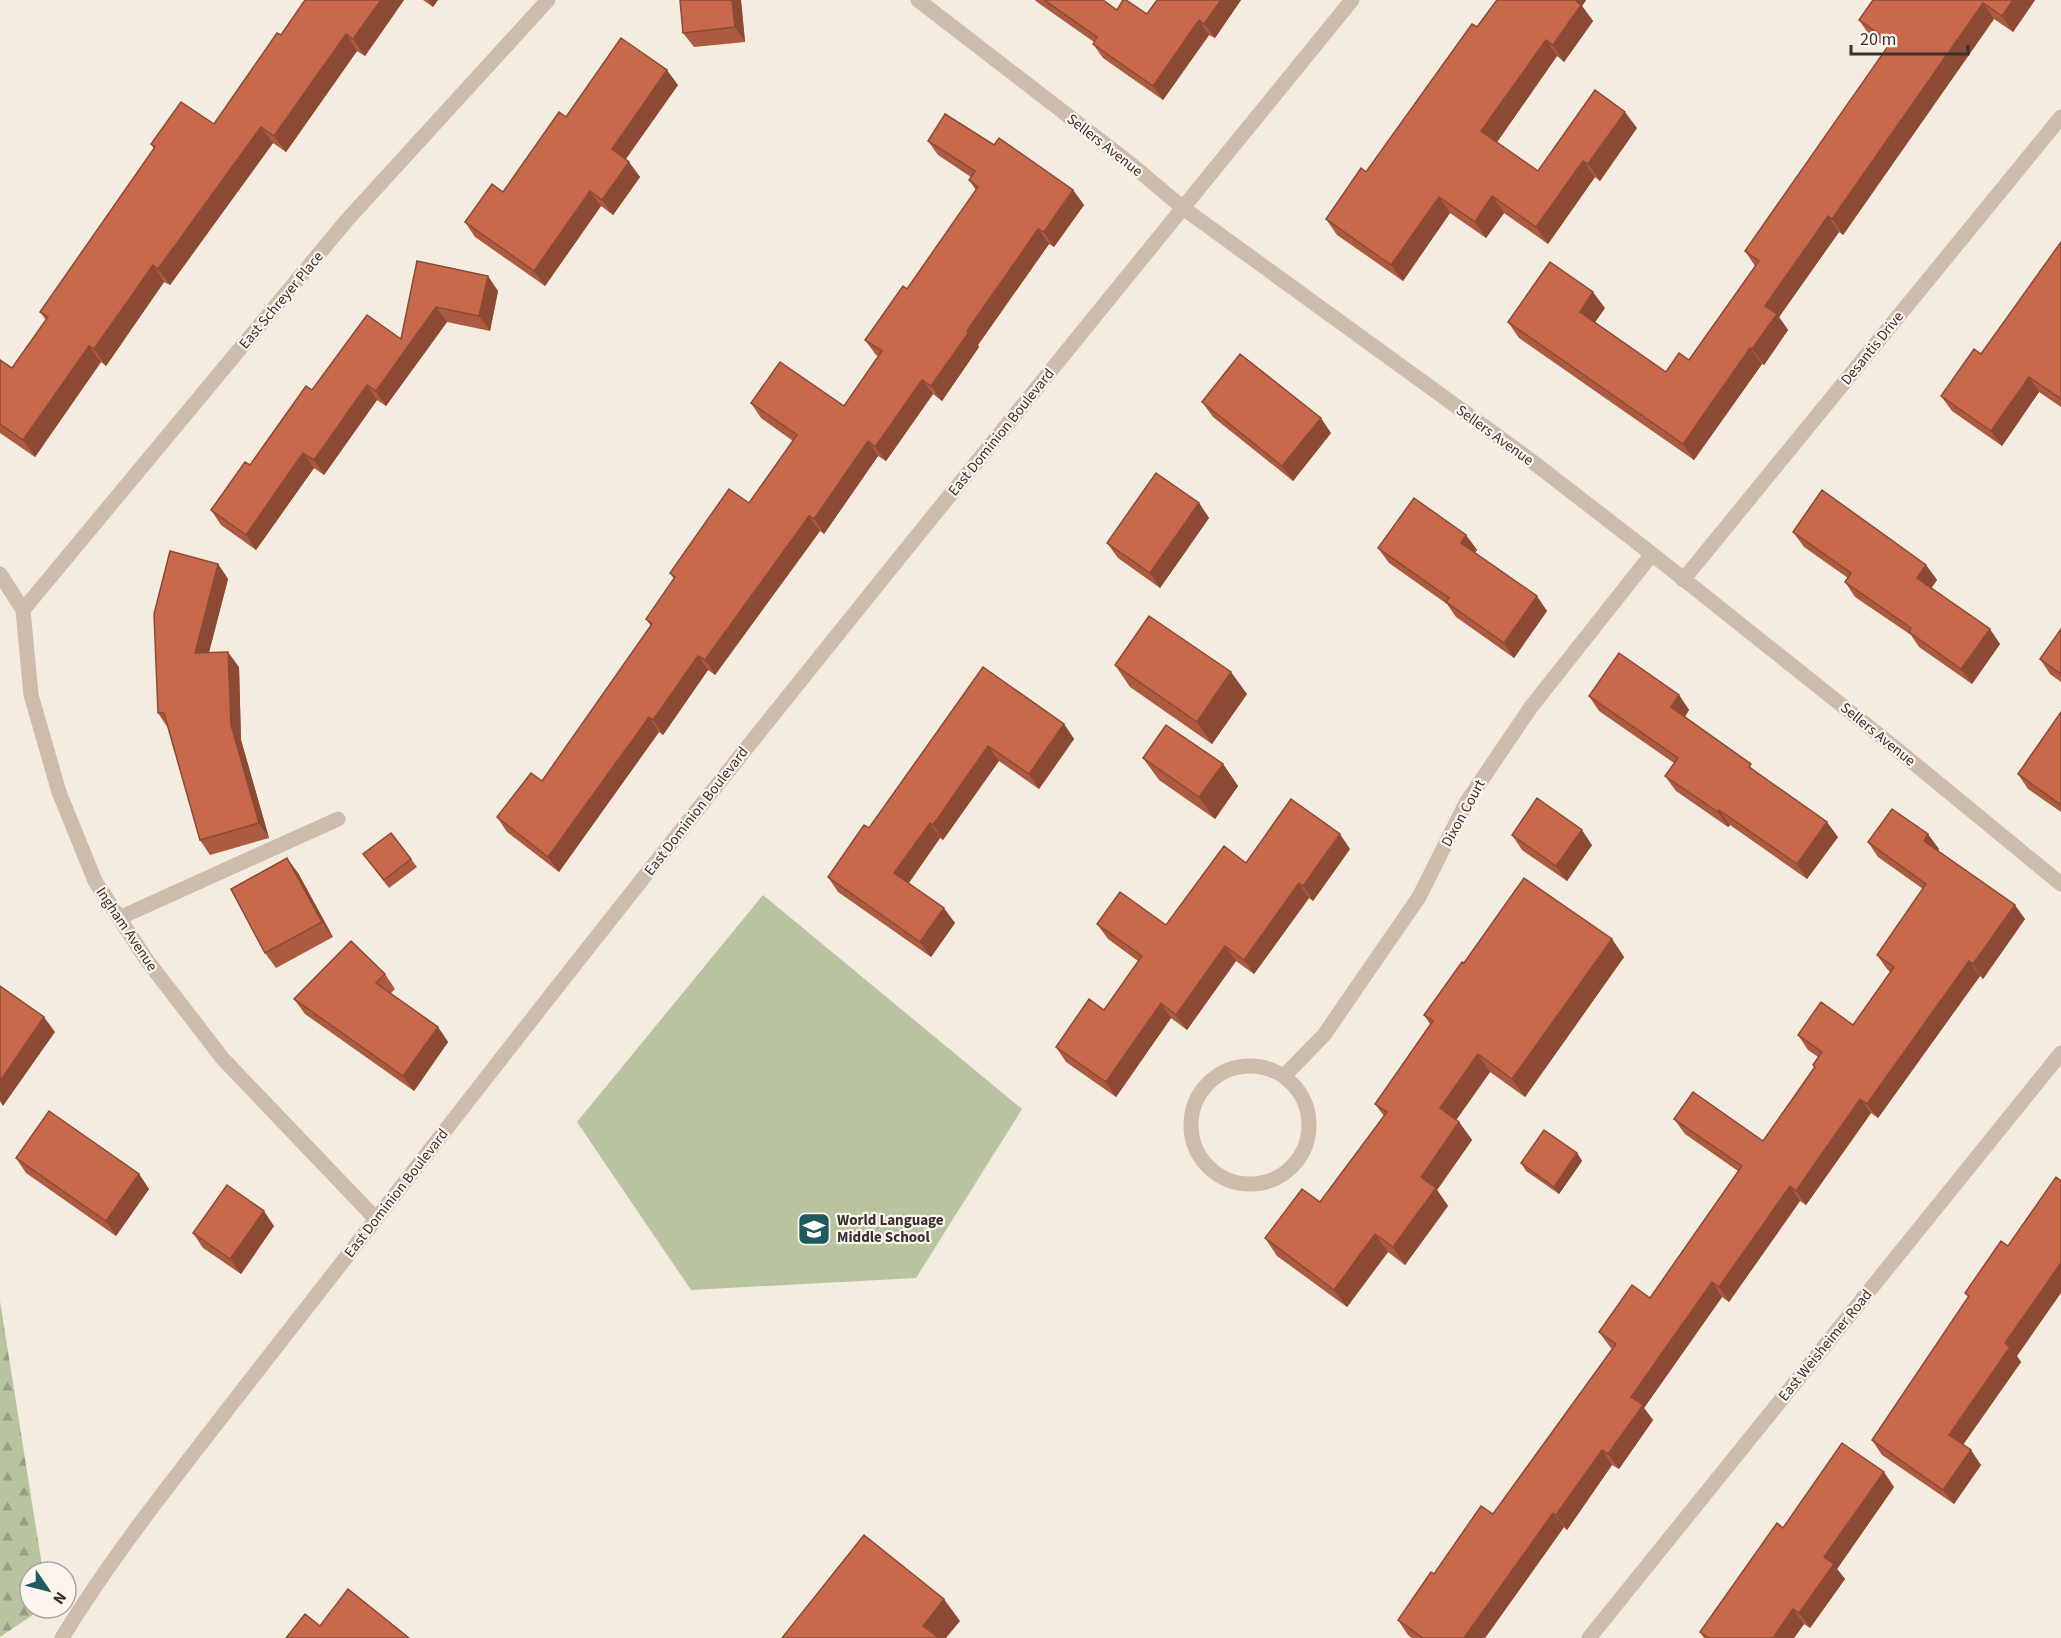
<svg xmlns="http://www.w3.org/2000/svg" width="2061" height="1638" font-family="'Source Sans 3',sans-serif">
	<style>
		.grass { fill: #b8c4a0 }
		.forest { fill: url(#forest-firs) }
		.lines { fill: none; stroke-linecap: round; stroke-linejoin: round }
		.minor { stroke: #cdbbac; stroke-width: 15 }
		.wall { fill: #ac5a40 }
		.shaded-wall { fill: #8c4a34 }
		.building { fill: #c8694b; stroke: #8c4a34; stroke-width: 1.5 }
		.labels { text-anchor: middle; stroke-width: 4.5; stroke-linejoin: round; paint-order: stroke }
		.street-label { font-size: 15px; fill: #3b302b; stroke: #fbf5ee }
		.poi-label { font-size: 15px; font-weight: bold; fill: #3b302b; stroke: #fbf5ee; text-anchor: start }
	</style>
	<defs>
		<pattern id="forest-firs" width="22" height="20" patternUnits="userSpaceOnUse" patternTransform="scale(1.5)"><rect width="22" height="20" fill="#b8c4a0"/><path d="M5 1l3.5 6h-7zM16 11l3.5 6h-7z" fill="#97a083"/></pattern>
	</defs>
	<rect width="100%" height="100%" fill="#f4ebe1"/>
	<path class="grass" d="M 763,895 L 1022,1109 L 916,1278 L 691,1290 L 577,1122 Z"/>
	<path class="forest" d="M 0,1301 L 43,1572 L 30,1572 L 30,1608 L 43,1608 L 0,1637 Z"/>
	<g class="lines">
		<path class="minor" d="M 918,0 L 1132,165 L 1183,208 L 1529,459 L 1652,554 L 1888,742 L 2061,884
			M 0,574 L 23,610 L 31,695 L 59,792 L 95,881 L 146,959 L 223,1059 L 375,1218
			M 1683,580 L 2061,117
			M 23,610 L 347,220 L 548,0
			M 119,918 L 338,819
			M1191 1125a59 59 0 1 1 118 0a59 59 0 1 1-118 0Z
			M 1284,1076 L 1324,1035 L 1419,897 L 1466,803 L 1531,707 L 1652,554
			M 62,1638 C 113,1554 175,1478 234,1401 C 318,1293 402,1186 486,1078 C 769,715 1061,358 1352,0
			M 1589,1638 L 2061,1053"/>
	</g>
	<path class="wall" d="M 404,0 L 365,56 L 357,51 L 286,152 L 273,143 L 170,285 L 164,282 L 106,366 L 101,362 L 35,457 L 0,433 L 0,360 L 12,368 L 46,320 L 40,312 L 154,149 L 151,144 L 214,124 L 281,35 Z
		M 423,0 L 438,0 L 433,7 Z
		M 680,0 L 741,0 L 745,42 L 694,47 L 683,33 Z
		M 1035,0 L 1103,0 L 1117,10 L 1147,14 L 1241,0 L 1215,38 L 1209,35 L 1163,100 L 1103,58 L 1093,44 L 1094,42 L 1037,2 Z
		M 1497,0 L 1586,0 L 1582,6 L 1593,21 L 1564,62 L 1557,56 L 1497,142 L 1538,171 L 1637,128 L 1600,181 L 1595,177 L 1548,244 L 1504,213 L 1486,238 L 1450,213 L 1403,281 L 1337,235 L 1326,219 L 1366,172 L 1477,27 Z
		M 1873,0 L 2035,0 L 2013,32 L 1994,19 L 1843,235 L 1839,232 L 1779,317 L 1788,330 L 1764,365 L 1762,364 L 1694,460 L 1519,338 L 1508,322 L 1605,308 L 1595,322 L 1666,372 L 1689,360 L 1755,266 L 1745,251 L 1887,48 L 1870,36 L 1859,20 Z
		M 678,85 L 626,159 L 640,177 L 613,215 L 601,206 L 545,286 L 475,237 L 465,222 L 503,192 L 566,117 Z
		M 928,141 L 994,145 L 1073,190 L 1084,205 L 1054,247 L 1049,244 L 978,345 L 979,347 L 942,401 L 933,394 L 886,461 L 878,456 L 824,534 L 820,531 L 715,675 L 708,670 L 663,735 L 659,732 L 559,872 L 507,832 L 497,817 L 542,781 L 651,626 L 646,619 L 674,579 L 670,573 L 749,503 L 793,441 L 761,418 L 751,403 L 844,406 L 878,356 L 876,355 L 865,340 L 907,289 L 976,190 L 969,180 L 971,177 L 938,155 Z
		M 2061,242 L 2061,407 L 2039,392 L 2002,446 L 1952,411 L 1941,396 L 1981,354 Z
		M 417,261 L 498,291 L 490,331 L 447,322 L 386,406 L 377,400 L 324,475 L 314,468 L 256,550 L 221,525 L 211,510 L 250,465 L 312,390 L 401,339 Z
		M 1202,402 L 1331,433 L 1293,481 L 1213,417 Z
		M 1199,503 L 1209,518 L 1160,588 L 1118,558 L 1107,543 Z
		M 1793,532 L 1926,565 L 1937,580 L 1931,588 L 2000,644 L 1972,684 L 1919,647 L 1911,635 L 1855,597 L 1845,582 L 1848,578 L 1804,547 Z
		M 1466,535 L 1477,550 L 1475,553 L 1547,611 L 1514,658 L 1456,617 L 1447,604 L 1389,563 L 1378,548 Z
		M 218,564 L 228,579 L 209,652 L 239,667 L 241,740 L 269,838 L 210,855 L 200,840 L 168,728 L 158,713 Z
		M 2061,629 L 2061,682 L 2050,674 L 2040,659 Z
		M 1115,665 L 1247,694 L 1212,744 L 1130,687 Z
		M 983,667 L 1064,724 L 1074,739 L 1039,789 L 999,761 L 943,840 L 940,838 L 909,883 L 955,923 L 931,957 L 838,892 L 828,877 L 869,828 Z
		M 1679,695 L 1689,710 L 1685,717 L 1757,772 L 1838,837 L 1807,879 L 1730,825 L 1728,827 L 1676,791 L 1665,776 L 1674,763 L 1599,711 L 1589,696 Z
		M 2061,712 L 2061,812 L 2028,789 L 2018,774 Z
		M 1143,758 L 1223,764 L 1238,786 L 1215,819 L 1159,780 Z
		M 1512,835 L 1592,845 L 1567,881 L 1522,850 Z
		M 1868,842 L 1939,849 L 1938,851 L 2025,919 L 1983,979 L 1980,976 L 1878,1118 L 1871,1113 L 1806,1205 L 1800,1201 L 1729,1302 L 1722,1297 L 1644,1408 L 1653,1420 L 1619,1469 L 1612,1465 L 1567,1530 L 1564,1527 L 1485,1638 L 1412,1638 L 1408,1635 L 1398,1620 L 1434,1574 L 1493,1514 L 1612,1349 L 1610,1347 L 1599,1332 L 1650,1298 L 1738,1171 L 1685,1134 L 1674,1119 L 1763,1141 L 1814,1067 L 1813,1065 L 1818,1057 L 1808,1050 L 1798,1035 L 1853,1025 L 1890,972 L 1887,969 L 1877,955 L 1923,889 L 1878,857 Z
		M 1350,849 L 1313,901 L 1309,898 L 1254,974 L 1236,961 L 1187,1030 L 1171,1018 L 1116,1097 L 1066,1062 L 1056,1047 L 1104,1010 L 1138,961 L 1108,939 L 1097,924 L 1166,925 L 1246,863 Z
		M 363,854 L 411,859 L 417,867 L 389,888 Z
		M 298,873 L 333,937 L 276,968 L 265,953 Z
		M 1612,939 L 1624,957 L 1525,1097 L 1490,1072 L 1456,1120 L 1459,1122 L 1472,1140 L 1437,1190 L 1448,1206 L 1405,1265 L 1388,1252 L 1347,1307 L 1277,1256 L 1265,1238 L 1320,1202 L 1384,1116 L 1375,1104 L 1430,1024 L 1424,1015 L 1464,963 Z
		M 385,974 L 395,989 L 390,994 L 438,1027 L 448,1042 L 414,1091 L 305,1014 L 294,999 Z
		M 1577,1153 L 1582,1161 L 1559,1194 L 1526,1171 L 1521,1163 Z
		M 16,1158 L 139,1174 L 149,1189 L 116,1236 L 26,1173 Z
		M 274,1226 L 241,1274 L 203,1248 L 193,1233 Z
		M 2008,1246 L 2017,1356 L 2021,1362 L 1963,1445 L 1981,1465 L 1954,1504 L 1882,1455 L 1872,1440 L 1968,1297 L 1965,1293 Z
		M 1894,1487 L 1837,1569 L 1845,1579 L 1810,1628 L 1804,1624 L 1794,1638 L 1704,1638 L 1700,1632 L 1783,1528 Z"/>
	<path class="shaded-wall" d="M 381,0 L 404,0 L 365,56 L 353,39 Z
		M 428,0 L 438,0 L 433,7 Z
		M 732,0 L 741,0 L 745,42 L 735,27 Z
		M 1221,0 L 1241,0 L 1215,38 L 1204,24 Z
		M 1571,0 L 1586,0 L 1582,6 L 1593,21 L 1564,62 L 1553,45 Z
		M 2013,0 L 2035,0 L 2013,32 L 2002,16 Z
		M 1983,3 L 1994,19 L 1843,235 L 1832,219 Z
		M 1199,20 L 1209,35 L 1163,100 L 1153,86 Z
		M 346,34 L 357,51 L 286,152 L 274,136 Z
		M 1546,40 L 1557,56 L 1493,148 L 1481,131 Z
		M 667,70 L 678,85 L 622,164 L 612,149 Z
		M 1625,112 L 1637,128 L 1600,181 L 1588,164 Z
		M 261,127 L 273,143 L 170,285 L 158,269 Z
		M 1583,161 L 1595,177 L 1548,244 L 1536,227 Z
		M 629,162 L 640,177 L 613,215 L 602,200 Z
		M 1073,190 L 1084,205 L 1054,247 L 1044,232 Z
		M 590,191 L 601,206 L 545,286 L 534,271 Z
		M 1492,196 L 1504,213 L 1486,238 L 1475,222 Z
		M 1439,197 L 1450,213 L 1403,281 L 1391,265 Z
		M 1828,216 L 1839,232 L 1779,317 L 1788,330 L 1764,365 L 1752,349 L 1765,306 Z
		M 1038,229 L 1049,244 L 978,345 L 979,347 L 942,401 L 931,386 L 967,331 Z
		M 153,265 L 164,282 L 106,366 L 94,349 Z
		M 488,276 L 498,291 L 490,331 L 479,316 Z
		M 1593,292 L 1605,308 L 1591,328 L 1580,312 Z
		M 436,307 L 447,322 L 386,406 L 376,391 Z
		M 89,346 L 101,362 L 35,457 L 23,440 Z
		M 1750,348 L 1762,364 L 1694,460 L 1683,444 Z
		M 2029,377 L 2039,392 L 2002,446 L 1991,431 Z
		M 922,380 L 933,394 L 886,461 L 875,447 Z
		M 367,385 L 377,400 L 324,475 L 314,460 Z
		M 1321,418 L 1331,433 L 1293,481 L 1282,466 Z
		M 868,441 L 878,456 L 824,534 L 814,519 Z
		M 303,453 L 314,468 L 256,550 L 246,535 Z
		M 1199,503 L 1209,518 L 1160,588 L 1150,573 Z
		M 809,516 L 820,531 L 715,675 L 705,660 Z
		M 1466,535 L 1477,550 L 1471,558 L 1461,543 Z
		M 218,564 L 228,579 L 205,668 L 195,653 Z
		M 1926,565 L 1937,580 L 1928,593 L 1917,578 Z
		M 1537,596 L 1547,611 L 1514,658 L 1504,643 Z
		M 1990,629 L 2000,644 L 1972,684 L 1961,669 Z
		M 228,652 L 239,667 L 241,740 L 269,838 L 259,823 L 231,725 Z
		M 698,656 L 708,670 L 663,735 L 653,720 Z
		M 1231,672 L 1247,694 L 1212,744 L 1197,722 Z
		M 1679,695 L 1689,710 L 1681,722 L 1671,707 Z
		M 649,717 L 659,732 L 559,872 L 548,857 Z
		M 1064,724 L 1074,739 L 1039,789 L 1029,774 Z
		M 988,746 L 999,761 L 943,840 L 933,825 Z
		M 1223,764 L 1238,786 L 1215,819 L 1199,797 Z
		M 1719,810 L 1730,825 L 1728,827 L 1718,812 Z
		M 1827,822 L 1838,837 L 1807,879 L 1797,864 Z
		M 930,823 L 940,838 L 905,888 L 894,873 Z
		M 1582,830 L 1592,845 L 1567,881 L 1556,866 Z
		M 1340,834 L 1350,849 L 1313,901 L 1303,886 Z
		M 1928,834 L 1939,849 L 1934,856 L 1924,841 Z
		M 287,858 L 298,873 L 333,937 L 322,922 Z
		M 1299,883 L 1309,898 L 1254,974 L 1244,960 Z
		M 2015,905 L 2025,919 L 1983,979 L 1973,964 Z
		M 944,908 L 955,923 L 931,957 L 920,942 Z
		M 1612,939 L 1624,957 L 1525,1097 L 1512,1079 Z
		M 1225,946 L 1236,961 L 1187,1030 L 1176,1015 Z
		M 1969,961 L 1980,976 L 1878,1118 L 1867,1104 Z
		M 1161,1003 L 1171,1018 L 1116,1097 L 1106,1082 Z
		M 44,1017 L 55,1032 L 3,1106 L 0,1101 L 0,1081 Z
		M 438,1027 L 448,1042 L 414,1091 L 403,1076 Z
		M 1478,1054 L 1490,1072 L 1452,1126 L 1440,1108 Z
		M 1860,1099 L 1871,1113 L 1806,1205 L 1796,1191 Z
		M 1459,1122 L 1472,1140 L 1437,1190 L 1448,1206 L 1405,1265 L 1393,1247 L 1421,1177 Z
		M 1577,1153 L 1582,1161 L 1559,1194 L 1554,1187 Z
		M 139,1174 L 149,1189 L 116,1236 L 106,1221 Z
		M 1790,1186 L 1800,1201 L 1729,1302 L 1719,1287 Z
		M 264,1211 L 274,1226 L 241,1274 L 230,1259 Z
		M 1375,1234 L 1388,1252 L 1347,1307 L 1334,1290 Z
		M 2061,1263 L 2061,1293 L 2017,1356 L 2021,1362 L 1959,1450 L 1949,1435 L 2005,1343 Z
		M 1712,1282 L 1722,1297 L 1644,1408 L 1653,1420 L 1619,1469 L 1608,1454 L 1631,1397 Z
		M 1602,1450 L 1612,1465 L 1567,1530 L 1556,1515 Z
		M 1971,1450 L 1981,1465 L 1954,1504 L 1943,1490 Z
		M 1884,1472 L 1894,1487 L 1837,1569 L 1845,1579 L 1810,1628 L 1799,1613 L 1824,1557 Z
		M 1553,1513 L 1564,1527 L 1485,1638 L 1464,1638 Z
		M 944,1599 L 960,1621 L 946,1638 L 932,1638 L 923,1626 Z
		M 1793,1609 L 1804,1624 L 1794,1638 L 1773,1638 Z"/>
	<path class="building" d="M 305,0 L 381,0 L 353,39 L 346,34 L 274,136 L 261,127 L 158,269 L 153,265 L 94,349 L 89,346 L 23,440 L 0,424 L 0,360 L 12,368 L 48,317 L 40,312 L 155,147 L 151,144 L 181,102 L 214,124 L 277,33 L 281,35 Z
		M 680,0 L 732,0 L 735,27 L 683,33 Z
		M 1044,0 L 1103,0 L 1117,10 L 1123,0 L 1126,0 L 1147,14 L 1157,0 L 1221,0 L 1204,24 L 1199,20 L 1153,86 L 1093,44 L 1097,37 Z
		M 1497,0 L 1575,0 L 1581,5 L 1553,45 L 1546,40 L 1481,131 L 1538,171 L 1595,90 L 1625,112 L 1588,164 L 1583,161 L 1536,227 L 1492,196 L 1475,222 L 1439,197 L 1391,265 L 1326,219 L 1361,168 L 1366,172 L 1472,24 L 1477,27 Z
		M 1873,0 L 2013,0 L 2002,16 L 1983,3 L 1832,219 L 1828,216 L 1765,306 L 1777,314 L 1752,349 L 1750,348 L 1683,444 L 1508,322 L 1550,262 L 1593,292 L 1580,312 L 1666,372 L 1679,353 L 1689,360 L 1759,261 L 1745,251 L 1891,42 L 1859,20 Z
		M 621,38 L 667,70 L 612,149 L 629,162 L 602,200 L 590,191 L 534,271 L 465,222 L 492,184 L 503,192 L 559,112 L 566,117 Z
		M 945,114 L 994,145 L 999,138 L 1073,190 L 1044,232 L 1038,229 L 967,331 L 969,332 L 931,386 L 922,380 L 875,447 L 868,441 L 814,519 L 809,516 L 705,660 L 698,656 L 653,720 L 649,717 L 548,857 L 497,817 L 531,773 L 542,781 L 652,624 L 646,619 L 675,577 L 670,573 L 729,489 L 749,503 L 797,435 L 751,403 L 780,362 L 844,406 L 882,351 L 865,340 L 903,286 L 907,289 L 978,187 L 969,180 L 975,171 L 928,141 Z
		M 2061,242 L 2061,399 L 2029,377 L 1991,431 L 1941,396 L 1974,349 L 1981,354 Z
		M 417,261 L 488,276 L 479,316 L 436,307 L 376,391 L 367,385 L 314,460 L 303,453 L 246,535 L 211,510 L 245,462 L 250,465 L 306,386 L 312,390 L 367,315 L 401,339 Z
		M 1240,354 L 1321,418 L 1282,466 L 1202,402 Z
		M 1156,473 L 1199,503 L 1150,573 L 1107,543 Z
		M 1822,490 L 1926,565 L 1917,578 L 1990,629 L 1961,669 L 1909,632 L 1911,628 L 1845,582 L 1851,573 L 1793,532 Z
		M 1414,498 L 1466,535 L 1461,543 L 1537,596 L 1504,643 L 1446,602 L 1449,598 L 1378,548 Z
		M 170,551 L 218,564 L 195,653 L 228,652 L 231,725 L 259,823 L 200,840 L 164,713 L 158,713 L 154,614 Z
		M 1149,616 L 1231,672 L 1197,722 L 1115,665 Z
		M 2061,629 L 2061,674 L 2040,659 Z
		M 1619,653 L 1679,695 L 1671,707 L 1751,764 L 1749,767 L 1827,822 L 1797,864 L 1719,810 L 1718,812 L 1665,776 L 1678,758 L 1589,696 Z
		M 983,667 L 1064,724 L 1029,774 L 988,746 L 933,825 L 930,823 L 894,873 L 944,908 L 920,942 L 828,877 L 864,825 L 869,828 Z
		M 2061,712 L 2061,805 L 2018,774 Z
		M 1166,725 L 1223,764 L 1199,797 L 1143,758 Z
		M 1537,798 L 1582,830 L 1556,866 L 1512,835 Z
		M 1291,799 L 1340,834 L 1303,886 L 1299,883 L 1244,960 L 1225,946 L 1176,1015 L 1161,1003 L 1106,1082 L 1056,1047 L 1089,999 L 1104,1010 L 1142,956 L 1097,924 L 1120,892 L 1166,925 L 1224,846 L 1246,863 Z
		M 1892,809 L 1928,834 L 1924,841 L 2015,905 L 1973,964 L 1969,961 L 1867,1104 L 1860,1099 L 1796,1191 L 1790,1186 L 1719,1287 L 1712,1282 L 1631,1397 L 1643,1405 L 1608,1454 L 1602,1450 L 1556,1515 L 1553,1513 L 1464,1638 L 1423,1638 L 1398,1620 L 1431,1572 L 1434,1574 L 1481,1506 L 1493,1514 L 1616,1344 L 1599,1332 L 1632,1285 L 1650,1298 L 1742,1166 L 1674,1119 L 1693,1092 L 1763,1141 L 1815,1067 L 1813,1065 L 1822,1052 L 1798,1035 L 1821,1002 L 1853,1025 L 1894,967 L 1877,955 L 1926,884 L 1868,842 Z
		M 391,833 L 411,859 L 384,880 L 363,854 Z
		M 287,858 L 322,922 L 265,953 L 231,889 Z
		M 1524,878 L 1612,939 L 1512,1079 L 1478,1054 L 1440,1108 L 1459,1122 L 1421,1177 L 1436,1188 L 1393,1247 L 1375,1234 L 1334,1290 L 1265,1238 L 1302,1189 L 1320,1202 L 1387,1112 L 1375,1104 L 1433,1021 L 1424,1015 L 1462,962 L 1464,963 Z
		M 351,941 L 385,974 L 376,983 L 438,1027 L 403,1076 L 294,999 Z
		M 0,986 L 44,1017 L 0,1081 Z
		M 49,1111 L 139,1174 L 106,1221 L 16,1158 Z
		M 1544,1130 L 1577,1153 L 1554,1187 L 1521,1163 Z
		M 2056,1177 L 2061,1181 L 2061,1263 L 2005,1343 L 2010,1347 L 1949,1435 L 1971,1450 L 1943,1490 L 1872,1440 L 1969,1296 L 1965,1293 L 2001,1241 L 2008,1246 Z
		M 227,1185 L 264,1211 L 230,1259 L 193,1233 Z
		M 1842,1443 L 1884,1472 L 1824,1557 L 1834,1564 L 1799,1613 L 1793,1609 L 1773,1638 L 1709,1638 L 1700,1632 L 1777,1523 L 1783,1528 Z
		M 864,1535 L 944,1599 L 923,1626 L 939,1638 L 782,1638 Z
		M 348,1589 L 409,1638 L 286,1638 L 305,1614 L 320,1626 Z"/>
	<defs>
		<g id="school-square" transform="scale(1.725)"><rect x="-9" y="-9" width="18" height="18" rx="4" fill="#1f5a5e" stroke="#fbf5ee"/><path d="M0-5L7-2L0 1L-7-2ZM-4 1L0 2.5L4 1V4Q0 6-4 4Z" fill="#fff"/></g>
	</defs>
	<g fill-rule="evenodd">
		<use href="#school-square" x="814" y="1229"/>
	</g>
	<g class="labels">
		<g class="street-label">
			<text transform="translate(1105 145) rotate(38)" y="5">Sellers Avenue</text>
			<text transform="translate(281 300) rotate(-50)" y="5">East Schreyer Place</text>
			<text transform="translate(1872 348) rotate(-51)" y="5">Desantis Drive</text>
			<text transform="translate(1001 432) rotate(-51)" y="5">East Dominion Boulevard</text>
			<text transform="translate(1495 435) rotate(36)" y="5">Sellers Avenue</text>
			<text transform="translate(1878 734) rotate(39)" y="5">Sellers Avenue</text>
			<text transform="translate(696 811) rotate(-52)" y="5">East Dominion Boulevard</text>
			<text transform="translate(1463 813) rotate(-61)" y="5">Dixon Court</text>
			<text transform="translate(127 929) rotate(56)" y="5">Ingham Avenue</text>
			<text transform="translate(396 1193) rotate(-52)" y="5">East Dominion Boulevard</text>
			<text transform="translate(1825 1345) rotate(-51)" y="5">East Weisheimer Road</text>
		</g>
		<g class="poi-label">
			<text x="837" y="1225">World Language<tspan x="837" dy="17">Middle School</tspan></text>
		</g>
	</g>
	<g transform="translate(48 1590) rotate(125)"><circle r="28" fill="#fbf5ee" stroke="#aea6a0" stroke-width="1.5"/>
	<path d="M0-4.5L10 22L0 15L-10 22Z" fill="#1f5a5e"/>
	<text y="-9" font-size="16" font-weight="bold" text-anchor="middle" fill="#3b302b">N</text>
	</g>
	<path d="M1851 45v9h117v-9" fill="none" stroke="#3b302b" stroke-width="3"/>
	<text x="1860" y="45" font-size="18" fill="#3b302b" stroke="#fbf5ee" stroke-width="4.5" paint-order="stroke">20 m</text>
</svg>
